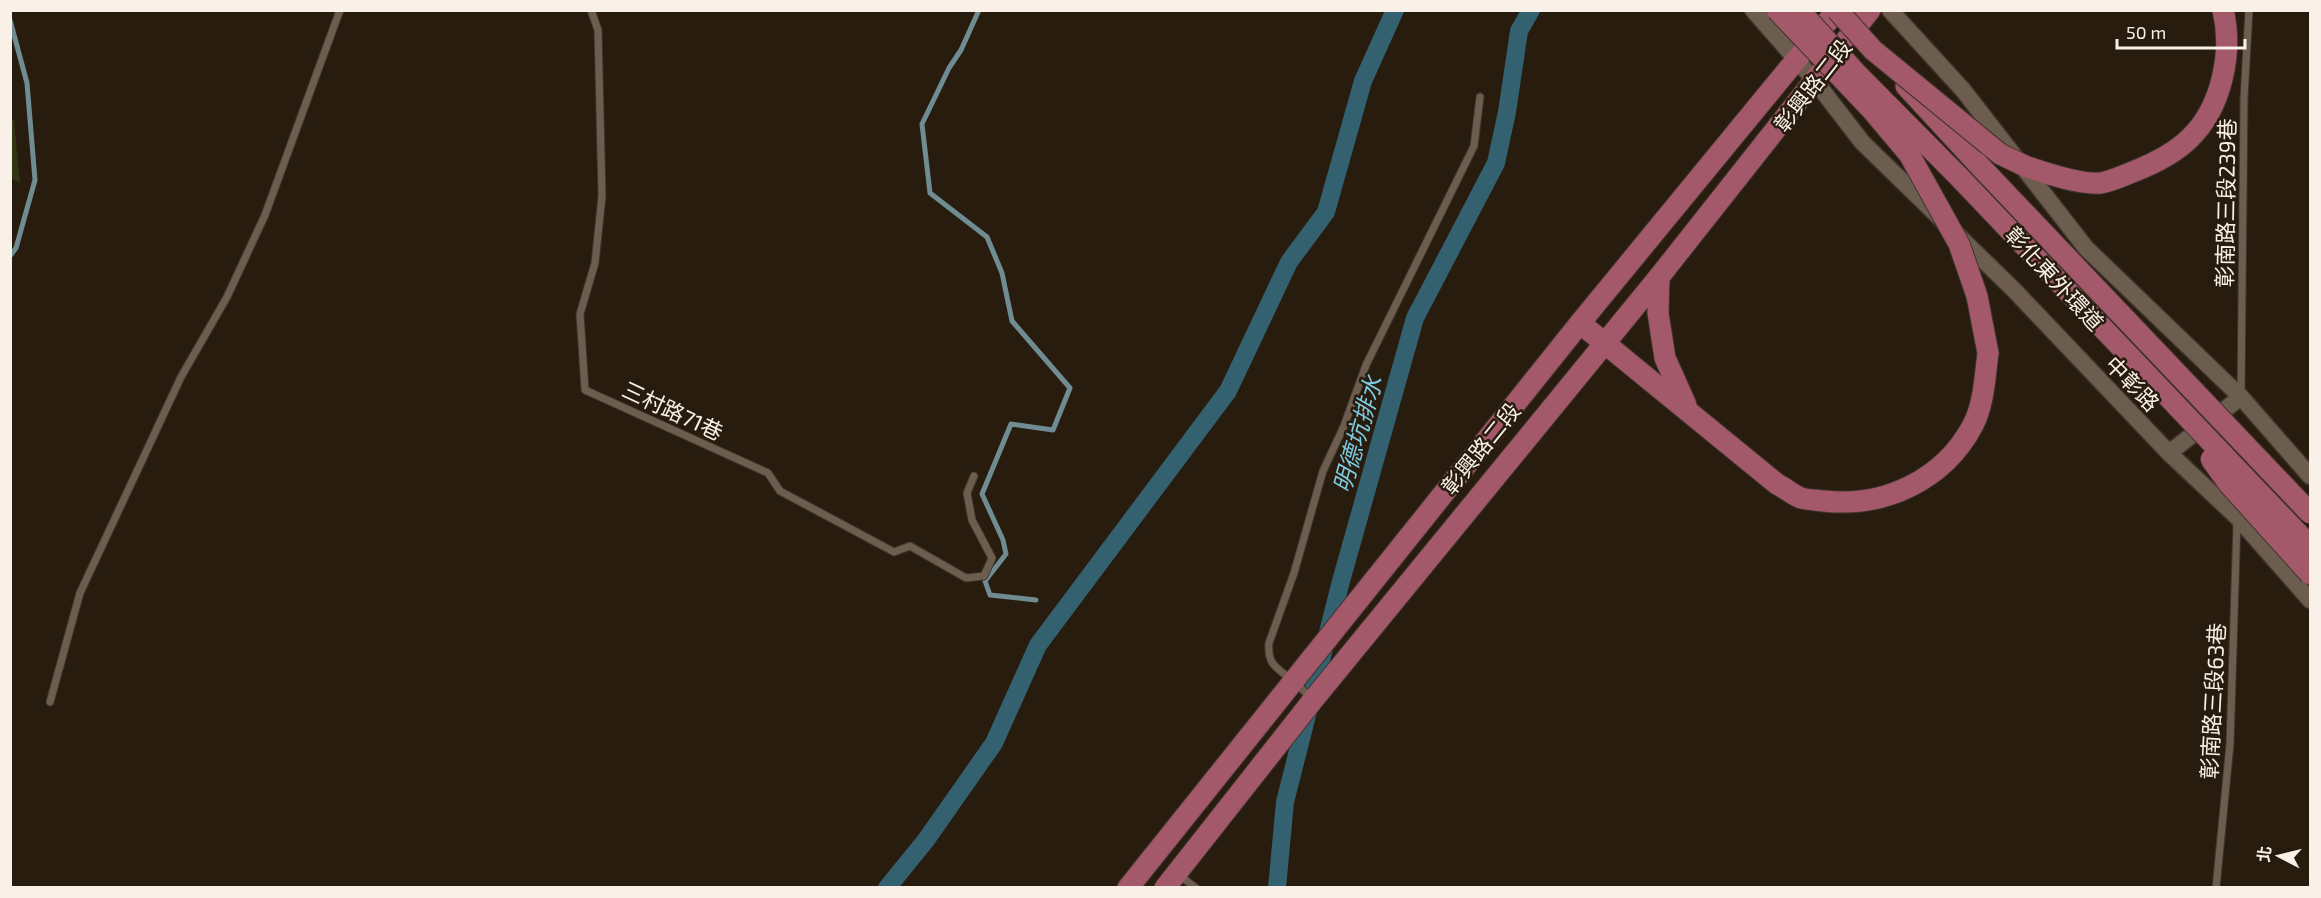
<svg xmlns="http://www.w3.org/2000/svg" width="2321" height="898" font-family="'Exo 2','Noto Sans TC',sans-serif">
	<rect width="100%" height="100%" fill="#281c0e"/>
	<!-- green -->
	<path fill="#303514" d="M11,120h3l6,63 -9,-5z"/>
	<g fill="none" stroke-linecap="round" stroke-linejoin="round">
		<!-- stream -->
		<g stroke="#6f8c93" stroke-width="5">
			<path d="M979,10l-18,40 -12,18 -27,56 8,69 57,44 15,36 10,48 58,67 -17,42 -42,-6 -29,70 21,46 3,14 -21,27 5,14 46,5"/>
			<path d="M10,20l17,63 8,97 -19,68 -6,8"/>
		</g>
		<!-- canal -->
		<g stroke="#34616f" stroke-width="18">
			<path d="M887,888l39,-48 68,-97 44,-98 190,-254 61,-129 37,-50 37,-131 32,-71"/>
			<path d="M1277,888l8,-86 56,-221 74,-263 81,-155 11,-51 12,-81 12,-21"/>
		</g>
		<defs>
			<g id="service">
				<path d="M591,10l7,20 4,166 -7,67 -15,51 5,76 183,83 12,18 114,61 16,-6 56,32 18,-2 8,-18 -20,-38 -5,-27 7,-17"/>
				<path d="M2241,394l3,-296 5,-88"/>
				<path d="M1312,699c-6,-6 -12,-12 -18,-17 -15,-14 -27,-15 -25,-39l25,-70 29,-102 21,-45 22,-61 108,-219 6,-49"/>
				<path d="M50,702l30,-109 101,-216 46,-80 38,-82 75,-205"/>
				<path d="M1179,875l17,13"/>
				<path d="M2216,888l14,-144 7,-222"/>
			</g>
			<g id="tertiary">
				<path d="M1753,10l62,71 47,61 152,148 155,163 68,64 73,83"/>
				<path d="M1890,10l73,80 123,158 155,149 69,79"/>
				<path d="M2169,453l72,-56"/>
			</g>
			<g id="primary">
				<path d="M1906,86l71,77"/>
				<path d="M2025,166c20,7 55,19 76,17 11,-2 24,-8 34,-12 20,-8 40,-18 55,-33 32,-31 43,-86 33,-128"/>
				<path d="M1659,277l-1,36 7,45 21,47"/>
				<path d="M1580,323l197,161c8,4 16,11 24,14 7,2 15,2 23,3 60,7 120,-21 149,-76 11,-21 12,-49 15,-72"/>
				<path d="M1128,888l452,-565 257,-313"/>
				<path d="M1165,888l148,-188 346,-423 211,-267"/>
			</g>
		</defs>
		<!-- service casing -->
		<use href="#service" stroke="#3f352e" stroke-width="9"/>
		<!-- tertiary casing -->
		<use href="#tertiary" stroke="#3f352e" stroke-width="19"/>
		<!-- primary casing -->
		<use href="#primary" stroke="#3f352e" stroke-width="23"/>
		<!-- service -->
		<use href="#service" stroke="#6c5d4e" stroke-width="7"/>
		<!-- tertiary -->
		<use href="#tertiary" stroke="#6c5d4e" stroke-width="16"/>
		<!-- primary -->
		<use href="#primary" stroke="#a4596b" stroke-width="21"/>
		<defs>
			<g id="primary-bridge">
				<path d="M1777,10l95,100 37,44 50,90 18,52 11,57"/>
				<path d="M1799,10l59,65 103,104 349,367"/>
				<path d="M1837,10l36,40 127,104 25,12"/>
				<path d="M1977,163l333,350"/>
				<path d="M2211,459l18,25 81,90"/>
			</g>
		</defs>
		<!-- primary-bridge casing -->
		<use href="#primary-bridge" stroke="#3f352e" stroke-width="23" stroke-linecap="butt"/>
		<!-- primary-bridge -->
		<use href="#primary-bridge" stroke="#a4596b" stroke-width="21"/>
	</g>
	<g text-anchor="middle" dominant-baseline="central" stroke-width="5" stroke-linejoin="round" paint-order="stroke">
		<!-- street labels -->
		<g font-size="22" fill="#f9f0e7" stroke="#281c0e">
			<text transform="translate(1812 85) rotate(-52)">彰興路二段</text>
			<text transform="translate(2225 203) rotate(-89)">彰南路三段239巷</text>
			<text transform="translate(2055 278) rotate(47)">彰化東外環道</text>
			<text transform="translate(2133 383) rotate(46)">中彰路</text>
			<text transform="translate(673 410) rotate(25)">三村路71巷</text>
			<text transform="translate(1480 448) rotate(-51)">彰興路二段</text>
			<text transform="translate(2212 701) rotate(-87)">彰南路三段63巷</text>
		</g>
		<!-- water labels -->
		<g font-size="24" font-style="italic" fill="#7dcbe3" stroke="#281c0e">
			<text transform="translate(1357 434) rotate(-74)">明德坑排水</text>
		</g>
	</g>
	<!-- border -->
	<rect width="2321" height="898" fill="none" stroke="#f9f0e7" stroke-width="24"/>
	<!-- north arrow -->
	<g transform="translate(2279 856) rotate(277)" stroke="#281c0e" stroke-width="4.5" paint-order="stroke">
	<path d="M0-4.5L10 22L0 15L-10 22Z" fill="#f9f0e7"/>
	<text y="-9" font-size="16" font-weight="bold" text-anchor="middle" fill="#f9f0e7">北</text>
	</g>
	<!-- scale -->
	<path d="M2117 39v9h128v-9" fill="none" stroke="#f9f0e7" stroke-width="3"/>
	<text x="2126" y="39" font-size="18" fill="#f9f0e7" stroke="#281c0e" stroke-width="4.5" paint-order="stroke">50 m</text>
</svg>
